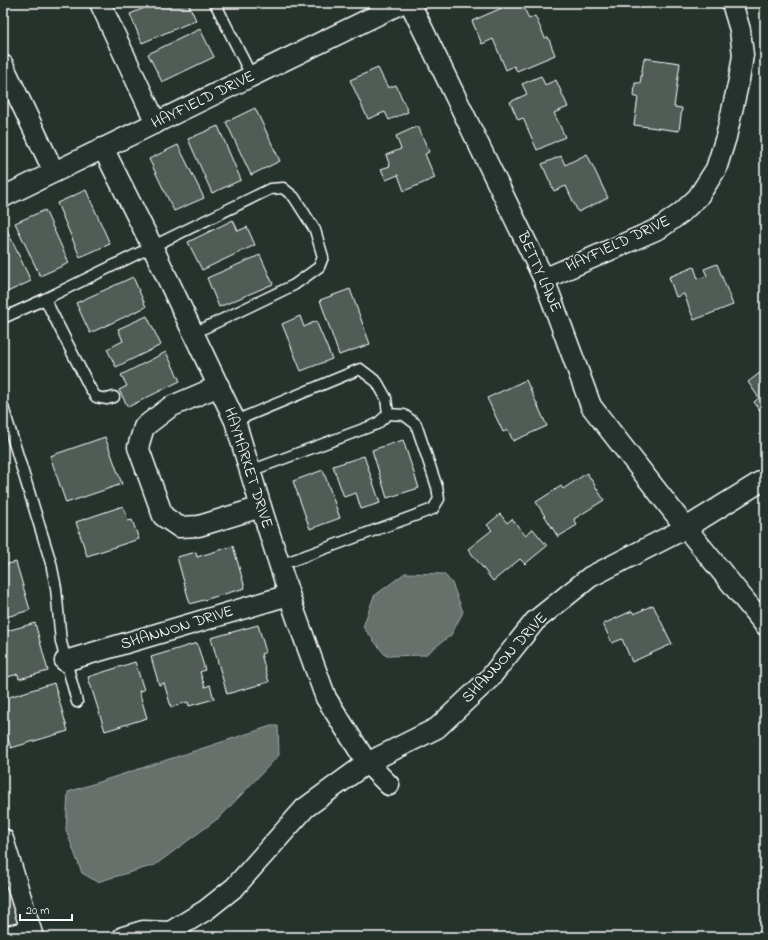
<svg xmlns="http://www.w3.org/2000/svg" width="768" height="940" font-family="'Indie Flower',sans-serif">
	<rect width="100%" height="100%" fill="#26332d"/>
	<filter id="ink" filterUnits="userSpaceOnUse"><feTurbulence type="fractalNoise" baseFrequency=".025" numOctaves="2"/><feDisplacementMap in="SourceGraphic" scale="8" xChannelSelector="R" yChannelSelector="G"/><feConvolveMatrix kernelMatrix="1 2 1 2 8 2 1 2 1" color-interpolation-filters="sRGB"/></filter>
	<g filter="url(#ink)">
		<!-- green -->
		<path fill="#3e4944" stroke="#9ea4a2" d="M3,846l28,91h-28z"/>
		<!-- water -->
		<g fill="#67706c" stroke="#a4a9a7">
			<path d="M405,573l39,1 8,9 11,29 -12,23 -26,20 -39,1 -23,-29 11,-31z"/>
			<path d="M271,726h7l1,29 -59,62 -65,48 -58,17 -15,-9 -16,-43 2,-38z"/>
		</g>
		<!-- building -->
		<g fill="#515c57" stroke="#fff">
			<path d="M156,3h32l8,17 -54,23 -12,-29z"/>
			<path d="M513,3h9l7,16 6,-3 10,22 3,-1 7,18 -38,16 -3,-5 -8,4 -13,-31 -11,5 -10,-23z"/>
			<path d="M200,29l14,28 -52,25 -14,-28z"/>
			<path d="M644,58l36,5 -6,44 8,1 -3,23 -45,-6 4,-28h-4l1,-14h5z"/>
			<path d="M378,68l10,20 8,-3 12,27 -19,8 -4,-8 -17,7 -18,-39z"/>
			<path d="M541,76l4,9 11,-5 12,27 -14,6 11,24 -28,13 -14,-32 -5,2 -8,-18 17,-8 -5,-10z"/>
			<path d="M255,108l25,53 -29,14 -25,-53z"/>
			<path d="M218,126l23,54 -29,13 -24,-54z"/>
			<path d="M418,126l11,26 -4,2 10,24 -31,13 -6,-16 -12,5 -5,-11 9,-3 -4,-11 15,-6 -5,-13z"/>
			<path d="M178,145l26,53 -30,13 -25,-52z"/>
			<path d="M587,154l21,44 -30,14 -12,-26 -12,5 -12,-27 19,-8 4,9z"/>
			<path d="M86,190l24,54 -30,13 -23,-54z"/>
			<path d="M45,210l24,53 -29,13 -25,-53z"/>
			<path d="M233,220l5,11 9,-4 8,18 -53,25 -14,-28z"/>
			<path d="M6,228l25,53 -28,13v-64z"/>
			<path d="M260,255l13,29 -54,23 -12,-29z"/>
			<path d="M717,264l16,41 -39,15 -10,-26 -8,3 -7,-20 25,-10 4,12 9,-3 -3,-7z"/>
			<path d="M133,277l13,30 -56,26 -14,-30z"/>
			<path d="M350,289l20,55 -31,11 -19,-55z"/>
			<path d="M147,316l14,29 -45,22 -9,-18 16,-8 -5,-12z"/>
			<path d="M300,316l4,11 12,-6 16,38 -31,12 -19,-47z"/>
			<path d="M166,352l14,29 -52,26 -9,-17 8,-4 -6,-11z"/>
			<path d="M765,369v48l-11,-15 5,-4 -11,-16z"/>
			<path d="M526,380l21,46 -34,15 -5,-11 -5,2 -16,-34z"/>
			<path d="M105,437l17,47 -56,19 -16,-47z"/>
			<path d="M403,440l16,48 -32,10 -15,-48z"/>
			<path d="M364,456l16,47 -19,6 -5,-16 -12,4 -11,-31z"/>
			<path d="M323,470l17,48 -30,11 -17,-48z"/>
			<path d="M587,473l17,27 -30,19 3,6 -19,12 -22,-35 25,-16 2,3z"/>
			<path d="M123,506l5,15 4,-1 7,19 -52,17 -11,-34z"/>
			<path d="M500,514l7,9 5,-4 13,16 8,-6 14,17 -22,18 -5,-5 -27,22 -25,-32 24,-19 -5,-5z"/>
			<path d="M233,546l12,42 -55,16 -13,-47 19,-5 1,5z"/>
			<path d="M16,562l14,48 -27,8v-53z"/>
			<path d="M653,605l19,39 -40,18 -10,-23 -10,4 -9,-19 29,-13 2,3z"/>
			<path d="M35,623l13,48 -29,8 -1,-5 -14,4 1,6h-2v-52z"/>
			<path d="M258,625l8,27 -5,2 8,28 -42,12 -16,-56z"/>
			<path d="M197,643l8,27 -5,2 5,15 5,-2 4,14 -25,7 -1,-4 -17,5 -7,-24 -5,2 -8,-28z"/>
			<path d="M135,662l9,28 -5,1 8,27 -42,13 -17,-54z"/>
			<path d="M54,683l14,48 -57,17 -8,-24v-25z"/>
		</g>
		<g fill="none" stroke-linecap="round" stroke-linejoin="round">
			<defs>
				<g id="service">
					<path d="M215,3l37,74"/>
					<path d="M45,299l45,89 6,9 11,2 7,-2"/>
					<path d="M3,318l42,-19 225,-110 13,-1 11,9 21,33 8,27 -4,10 -25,18 -100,48"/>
					<path d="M3,407l48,156 5,25 5,54 16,60"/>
					<path d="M235,421l125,-52 17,13 9,16 2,16 -11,10 -127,47"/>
					<path d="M280,565l153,-56 6,-10 -2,-12 -21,-63 -12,-9 -16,-1"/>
					<path d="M3,932l27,-6"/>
				</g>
				<g id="minor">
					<path d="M100,3l56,120"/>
					<path d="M410,3l134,276 47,127 95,122 79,97"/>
					<path d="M3,65l51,107"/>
					<path d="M103,148l49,98 83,175 26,86 34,106 31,85 41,65 22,22"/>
					<path d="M3,197l399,-194"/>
					<path d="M544,279l116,-51 21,-15 17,-16 18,-28 10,-32 13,-57 4,-25 -3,-25 -8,-27"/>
					<path d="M219,386l-49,21 -26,20 -6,20 25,69 16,11 20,-1 62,-19"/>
					<path d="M65,661l224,-66"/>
					<path d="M3,839l30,98"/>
					<path d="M123,937l20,-6 27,1"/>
					<path d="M165,937l5,-5 36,-22 29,-23 70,-79 62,-45 70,-35 52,-49 46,-58 55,-44 96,-49 79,-49"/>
				</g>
			</defs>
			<!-- service casing -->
			<use href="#service" stroke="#fff" stroke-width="13"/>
			<!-- minor casing -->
			<use href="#minor" stroke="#fff" stroke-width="23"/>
			<!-- service -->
			<use href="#service" stroke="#26332d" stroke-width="10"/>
			<!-- minor -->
			<use href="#minor" stroke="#26332d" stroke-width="20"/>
		</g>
	</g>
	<g text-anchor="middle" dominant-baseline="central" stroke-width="3" stroke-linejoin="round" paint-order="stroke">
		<!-- street labels -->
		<g font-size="16" fill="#fff" stroke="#26332d">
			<text transform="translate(203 100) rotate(-26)">HAYFIELD DRIVE</text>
			<text transform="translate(618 244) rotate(-25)">HAYFIELD DRIVE</text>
			<text transform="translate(539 272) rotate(66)">BETTY LANE</text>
			<text transform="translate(248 468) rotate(72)">HAYMARKET DRIVE</text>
			<text transform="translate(177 628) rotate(-17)">SHANNON DRIVE</text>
			<text transform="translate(505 658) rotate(-47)">SHANNON DRIVE</text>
		</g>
	</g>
	<!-- margin -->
	<rect width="768" height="940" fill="none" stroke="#26332d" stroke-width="16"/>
	<rect x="8" y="8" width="752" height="924" fill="none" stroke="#fff" stroke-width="1.5" filter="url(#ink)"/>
	<!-- scale -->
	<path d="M20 914v6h52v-6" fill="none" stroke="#ffffff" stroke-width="2"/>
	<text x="26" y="914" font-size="12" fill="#ffffff" stroke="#26332d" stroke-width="3" paint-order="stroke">20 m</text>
</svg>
